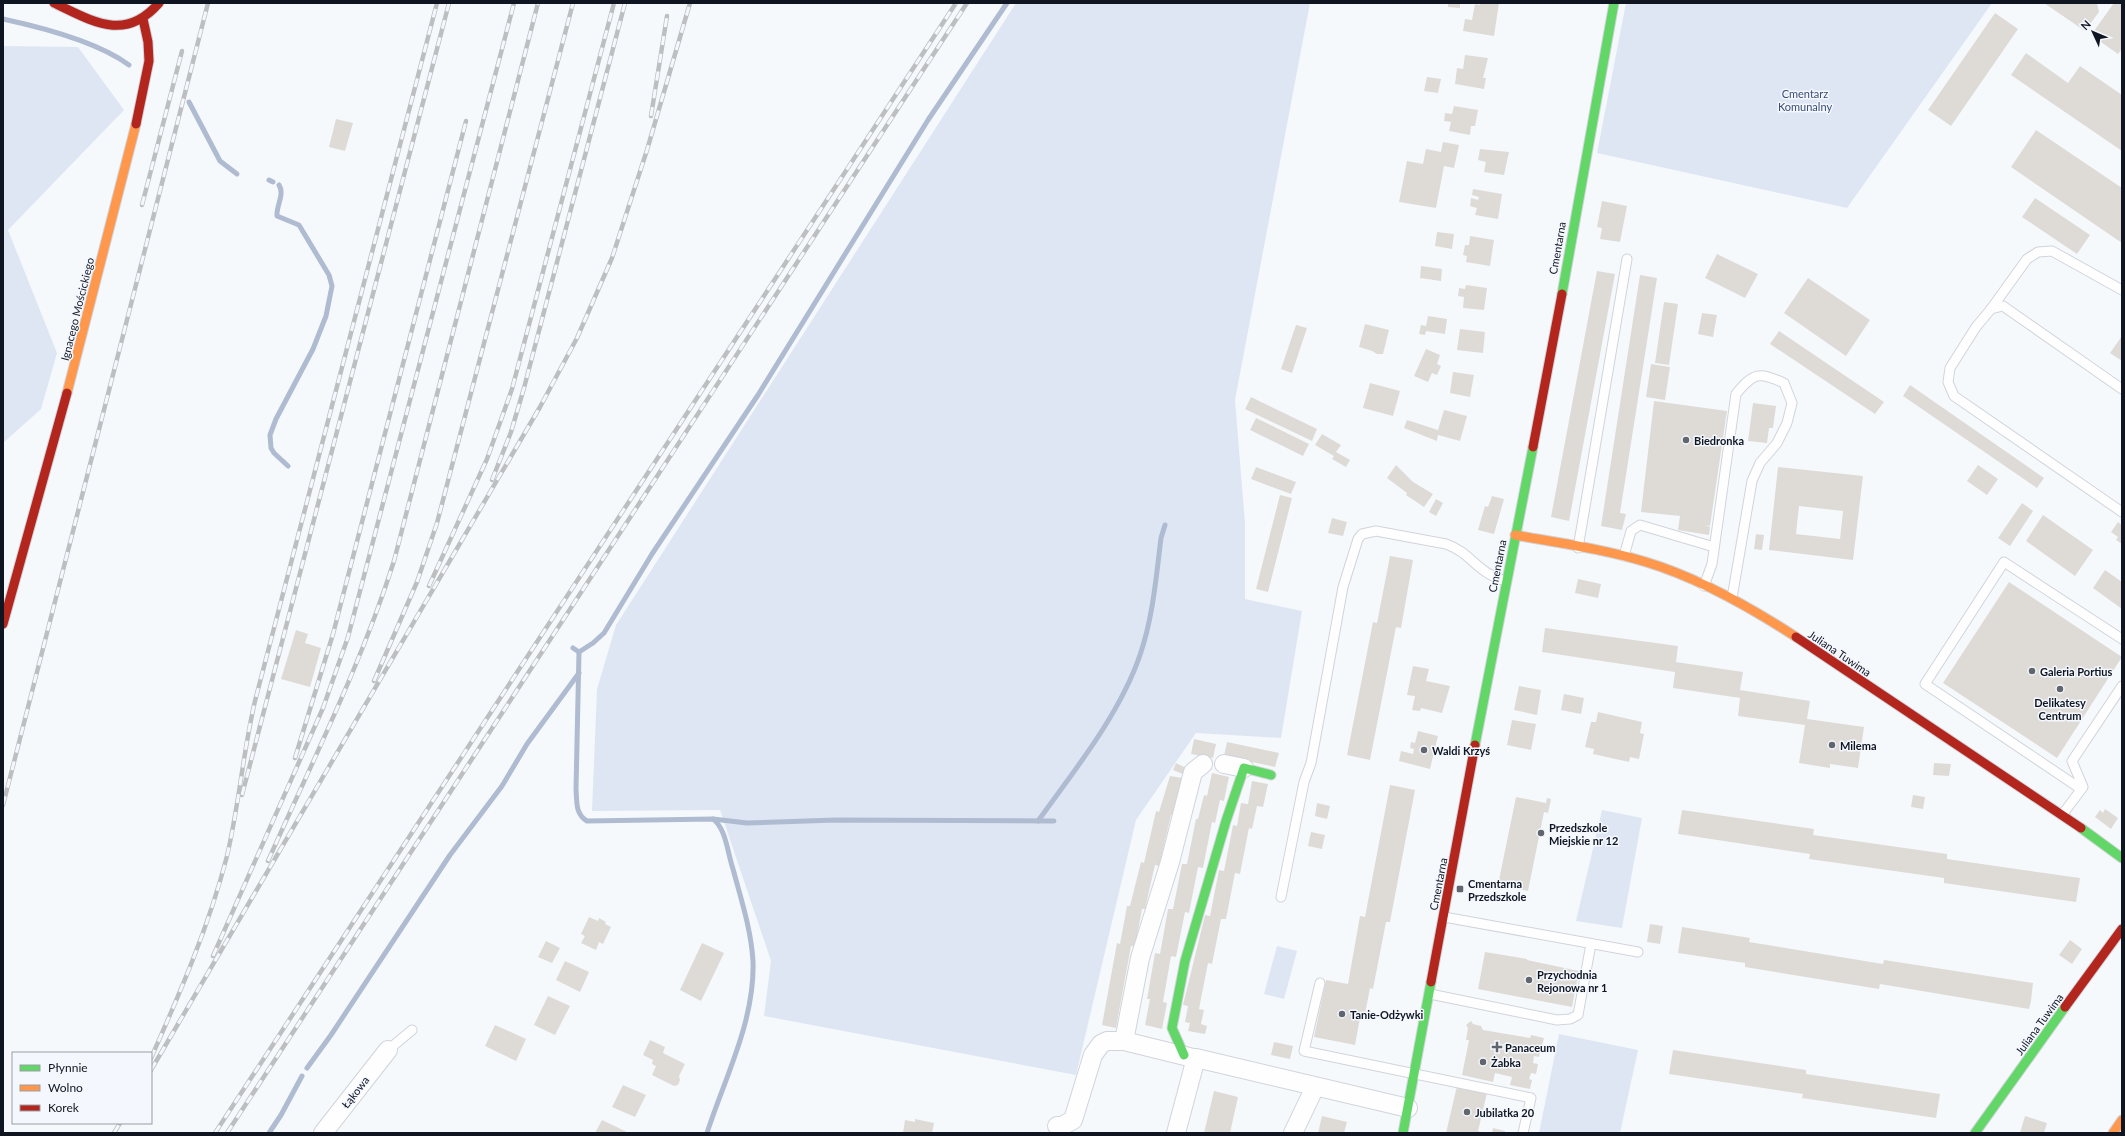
<svg xmlns="http://www.w3.org/2000/svg" width="2125" height="1136" font-family="Lato,sans-serif">
	<rect width="100%" height="100%" fill="#f6f9fc"/>
	<!-- green -->
	<g fill="#dee6f4">
		<path d="M1016,3h294l-75,397 10,123v76l57,12 -21,127 -85,-5 -60,87 -60,255 -312,-59 7,-55 -51,-151 -128,1 5,-122 19,-64z"/>
		<path d="M1626,3h366l-145,205 -250,-55z"/>
		<path d="M3,46l75,1 46,63 -116,120 49,123 -16,56 -38,34z"/>
		<path d="M1602,810l40,8 -20,110 -46,-7z"/>
		<path d="M1277,946l20,5 -13,48 -20,-5z"/>
		<path d="M1559,1034l79,16 -18,83h-81z"/>
	</g>
	<g fill="none" stroke-linecap="round" stroke-linejoin="round">
		<!-- stream -->
		<g stroke="#afbbd1" stroke-width="5">
			<path d="M3,19c37,8 95,23 126,46"/>
			<path d="M189,102l31,59 17,13"/>
			<path d="M269,180l4,2"/>
			<path d="M279,185c6,9 -3,21 -2,31l22,9 30,50 3,11 -6,30 -13,33 -37,70 -6,16 1,13 3,5 14,13"/>
			<path d="M573,648l6,4 -3,137c1,12 -1,25 11,32l126,-2c13,9 15,36 20,50 8,30 18,60 20,92 2,60 -28,116 -46,172"/>
			<path d="M579,652l14,-9 11,-10 48,-79 106,-159 170,-275 79,-117"/>
			<path d="M713,819l34,4 89,-3 218,1"/>
			<path d="M1038,821c36,-50 82,-107 102,-166 13,-38 16,-77 21,-117l4,-13"/>
			<path d="M307,1068l24,-33 119,-180 52,-69 25,-42 52,-71"/>
			<path d="M269,1133l12,-18 21,-39"/>
		</g>
	</g>
	<!-- building -->
	<g fill="#dedbd7" fill-rule="evenodd">
		<path d="M1448,3h12v5l-12,-1z"/>
		<path d="M1480,3h19l-5,33 -31,-5 2,-12 7,1 3,-16 5,1z"/>
		<path d="M2044,3h53l2,9 -14,19z"/>
		<path d="M2114,3h8v48l-1,-1 -3,4 -27,-19z"/>
		<path d="M1995,13l23,16 -67,97 -23,-16z"/>
		<path d="M2026,53l42,30 12,-17 42,29v56l-111,-76z"/>
		<path d="M1465,55l23,3 -5,20h3l-2,11 -29,-5 2,-16 6,1z"/>
		<path d="M1427,77l14,2 -3,14 -14,-2z"/>
		<path d="M1454,106l24,4 -3,16h-4l-1,9 -21,-4 2,-9 -7,-1 1,-8 7,1z"/>
		<path d="M336,119l17,4 -8,28 -16,-4z"/>
		<path d="M2036,130l86,58v55l-111,-76z"/>
		<path d="M1443,142l16,3 -5,23 -10,-2 -8,42 -37,-6 8,-41 16,3 3,-15 15,3z"/>
		<path d="M1480,149l29,3 -5,23 -20,-3 2,-10 -8,-2z"/>
		<path d="M1473,189l29,5 -4,25 -23,-4 2,-7 -7,-2 1,-8 7,2 1,-3 -7,-2z"/>
		<path d="M2035,198l55,37 -13,19 -55,-37z"/>
		<path d="M1602,201l25,5 -7,36 -20,-3 2,-11 -5,-1z"/>
		<path d="M1437,232l17,2 -2,15 -17,-3z"/>
		<path d="M1470,236l24,4 -4,26 -24,-4 1,-6 -4,-1 2,-10h4z"/>
		<path d="M1717,254l41,20 -13,24 -40,-20z"/>
		<path d="M1421,266l21,3 -1,12 -21,-3z"/>
		<path d="M1597,271l18,3 -46,247 -18,-4z"/>
		<path d="M1640,275l17,3 -37,235 6,1 -4,16 -21,-4z"/>
		<path d="M1808,278l62,42 -24,36 -62,-43z"/>
		<path d="M1466,285l21,3 -3,22 -21,-2 1,-11 -6,-1 1,-8 6,1z"/>
		<path d="M1664,302l14,2 -9,61 -14,-2z"/>
		<path d="M1702,313l15,2 -4,22 -15,-3z"/>
		<path d="M1428,316l19,3 -2,15 -19,-3 -1,4 -6,-1 2,-9 5,1z"/>
		<path d="M1365,324l24,6 -6,24h-6l-5,-3 -13,-4z"/>
		<path d="M1296,325l11,3 -15,45 -11,-4z"/>
		<path d="M1460,329l25,3 -2,21 -26,-3z"/>
		<path d="M1779,331l105,71 -9,12 -105,-70z"/>
		<path d="M2122,336v25l-12,-8z"/>
		<path d="M1426,349l14,6 -3,9 4,2 -4,9 -5,-2 -4,9 -14,-6z"/>
		<path d="M1651,364l19,3 -5,33 -19,-3z"/>
		<path d="M1453,372l21,3 -4,22 -20,-4z"/>
		<path d="M1370,383l30,8 -7,25 -30,-8z"/>
		<path d="M1910,385l134,93 -7,10 -134,-92z"/>
		<path d="M1251,397l66,32 -5,12 -67,-32z"/>
		<path d="M1654,401l73,10 -17,115 -5,-1 5,2 -1,8 -31,-5 2,-14 -39,-4z"/>
		<path d="M1753,403l23,3 -3,22h-4l-2,15 -19,-2z"/>
		<path d="M1444,410l23,6 -7,25 -22,-6 -1,6 -33,-13 3,-8 31,10z"/>
		<path d="M1256,418l53,26 -6,12 -53,-26z"/>
		<path d="M1322,434l19,11 -5,7 14,8 -4,7 -14,-8 2,-3 -19,-11z"/>
		<path d="M1396,465l17,17 20,12 -9,13 -18,-12 1,-2 -20,-15z"/>
		<path d="M1978,465l20,14 -11,16 -20,-14z"/>
		<path d="M1256,467l40,15 -5,12 -40,-15z"/>
		<path d="M1778,467l85,9 -10,84 -84,-10zM1799,506l44,5 -3,28 -44,-5z"/>
		<path d="M1280,495l12,3 -24,94 -12,-3z"/>
		<path d="M1492,496l12,3 -10,35 -16,-4 7,-24 3,1z"/>
		<path d="M1436,499l7,4 -7,13 -7,-4z"/>
		<path d="M2022,503l11,8 -23,35 -12,-8z"/>
		<path d="M2043,515l50,35 -18,26 -49,-35z"/>
		<path d="M1332,518l15,4 -4,14 -15,-3z"/>
		<path d="M2118,522l4,3v19l-6,-4 2,-3 -7,-5z"/>
		<path d="M1756,534l8,1 -2,15 -8,-1z"/>
		<path d="M1390,556l23,4 -12,68 -5,-1 -26,133 -23,-5 26,-133 4,1z"/>
		<path d="M2105,570l17,12v27l-29,-21z"/>
		<path d="M1578,579l23,5 -3,14 -23,-5z"/>
		<path d="M2009,582l113,75 -65,101 -114,-75z"/>
		<path d="M1545,628l133,18 -2,16 67,10 -3,18 70,11 -3,18 57,8 -6,41 -28,-4v4l-31,-5 6,-38 -67,-9 2,-18 -67,-10 2,-16 -133,-20z"/>
		<path d="M296,630l12,4 -3,9 16,5 -11,39 -29,-8z"/>
		<path d="M1413,666l16,3 -3,12 24,5 -8,27 -21,-5 -1,3 -8,-1 3,-14 -8,-1z"/>
		<path d="M1519,686l22,4 -4,25 -23,-5z"/>
		<path d="M1564,694l20,4 -3,16 -20,-4z"/>
		<path d="M1598,712l44,10 -2,11 4,1 -5,25 -9,-2 -1,5 -36,-8 1,-5 -9,-2 6,-25h5z"/>
		<path d="M1512,720l24,4 -5,26 -24,-5z"/>
		<path d="M1418,731l20,5 -8,33 -31,-8 2,-10 12,3 1,-5 -4,-1 1,-6 4,1z"/>
		<path d="M1194,739l22,5 -3,14 -22,-4z"/>
		<path d="M1227,742l52,11 -4,14 -51,-11z"/>
		<path d="M1176,763l12,6 -3,6 -12,-5z"/>
		<path d="M1934,763l17,1 -2,12 -16,-1z"/>
		<path d="M1212,773l17,4 -5,24 -4,-1 -5,23 -3,-1 -9,46 -5,-1 -9,46 -4,-1 -9,45 -5,-1 -8,46 4,1 -5,26 -17,-4 5,-26h-3l8,-46 5,1 8,-45h5l9,-45h5l9,-45h2l6,-24 3,1z"/>
		<path d="M1170,776l13,2 -9,37h-3l-12,51 -4,-1 -10,44h-3l-7,38 -4,-1 -15,82 -14,-3 15,-82 3,1 7,-38h3l11,-44 3,1 12,-52 3,1z"/>
		<path d="M1252,781l16,3 -5,23 -6,-1 -5,23 -3,-1 -9,46 -5,-1 -9,46h-5l-9,45 -4,-1 -9,46 5,1 -3,14 6,2 -2,8 -17,-3 2,-8 -5,-1 3,-16 -5,-1 22,-90 5,1 9,-46 5,1 9,-46 4,1 4,-23 7,1z"/>
		<path d="M1390,785l25,5 -25,132h-4l-13,67 -3,-1 -6,31 -4,-1 -5,27 -41,-8 12,-57 22,4 12,-68 5,1z"/>
		<path d="M1913,795l12,2 -2,12 -12,-2z"/>
		<path d="M1516,797l30,6 1,-5 4,1 -3,14 -4,-1 -16,79 -30,-6z"/>
		<path d="M1317,803l13,3 -3,13 -12,-3z"/>
		<path d="M2105,809l13,9 -7,11 -16,-12 5,-7 3,3z"/>
		<path d="M1682,810l132,19 -1,6 134,19v5l133,19 -4,24 -132,-19v-5l-135,-19 1,-5 -132,-20z"/>
		<path d="M1311,832l14,3 -3,14 -14,-3z"/>
		<path d="M589,917l9,4 1,-3 7,4 -1,2 6,3 -8,17 -4,-2 -3,8 -15,-7 4,-7 -4,-2z"/>
		<path d="M1650,924l13,2 -3,18 -13,-2z"/>
		<path d="M1682,927l68,11 -1,4 134,22 1,-4 149,23 -2,18 -2,8 -149,-25 -1,5 -134,-22v-4l-67,-10z"/>
		<path d="M2070,940l12,9 -10,15 -13,-9z"/>
		<path d="M546,941l14,7 -8,15 -14,-6z"/>
		<path d="M702,943l22,10 -23,48 -21,-11z"/>
		<path d="M1485,952l42,7v1l52,11 -7,36 -94,-18z"/>
		<path d="M565,961l24,11 -9,20 -24,-12z"/>
		<path d="M548,996l22,10 -15,29 -21,-10z"/>
		<path d="M1471,1021l2,3 8,2 2,4 47,8 1,-3 13,3 -5,19 -5,-1 -1,7 5,1 -2,10 -5,-1 -2,6 3,1 -2,9 -20,-4 2,-8 -17,-4 -2,9 -31,-7 7,-35h-3l2,-12 -2,-3z"/>
		<path d="M495,1025l31,14 -10,22 -31,-15z"/>
		<path d="M650,1040l15,7 -2,6 22,11 -6,12 1,4 -2,5 -4,1 -22,-11 4,-9 -4,-2 1,-4 -10,-5z"/>
		<path d="M1274,1042l19,4 -3,13 -19,-4z"/>
		<path d="M1673,1050l133,20v4l134,20 -4,24 -134,-20 1,-4 -134,-20z"/>
		<path d="M623,1085l23,10 -11,22 -23,-10z"/>
		<path d="M1457,1086l30,7 -9,38 7,2h-39z"/>
		<path d="M1214,1091l24,6 -8,36h-26z"/>
		<path d="M1322,1116l25,6 -3,11h-26z"/>
		<path d="M2025,1116l22,7 -3,10h-24z"/>
		<path d="M915,1119l19,4 -2,10h-29l2,-13 10,2z"/>
		<path d="M602,1120l27,13h-34z"/>
		<path d="M1493,1128l12,3v2h-13z"/>
	</g>
	<g fill="none" stroke-linecap="round" stroke-linejoin="round">
		<defs>
			<g id="lane">
				<path d="M1991,309l36,-50 11,-7 14,-1 70,39"/>
				<path d="M2122,389l-119,-83 -12,3 -15,18 -26,41 -2,14 6,14 168,116"/>
				<path d="M1578,548l49,-289"/>
				<path d="M1624,556l7,-25 9,-6 74,22"/>
				<path d="M1704,586l8,-22 24,-170c18,-22 23,-22 48,-11l8,20 -5,20 -10,20 -17,20 -8,18 -20,117"/>
				<path d="M2081,789l-156,-105 79,-122 118,77"/>
				<path d="M2062,815l21,-28 -11,-26 50,-75"/>
				<path d="M1281,897l23,-115 7,-19 32,-176 15,-48 4,-5 14,-3 70,13c26,9 30,29 60,37"/>
				<path d="M1444,917l194,35"/>
				<path d="M1320,983l-16,68 227,47 -8,35"/>
				<path d="M1430,994l127,26 13,-1 8,-4 13,-71"/>
				<path d="M388,1050l24,-20"/>
			</g>
			<g id="street">
				<path d="M1224,764l20,4"/>
				<path d="M1124,1041l16,-83 30,-96 23,-90 10,-8"/>
				<path d="M1057,1126h5l11,-6 20,-65 8,-11 6,-3h17l69,17"/>
				<path d="M323,1133l65,-83"/>
				<path d="M1176,1133l20,-75 212,50"/>
				<path d="M1293,1133l22,-46"/>
			</g>
			<g id="fast">
				<path d="M1562,294l52,-291"/>
				<path d="M1475,745l58,-298"/>
				<path d="M2081,828l41,30"/>
				<path d="M1184,1055l-12,-27 13,-67 41,-140 18,-53 27,7"/>
				<path d="M1403,1133l28,-151"/>
				<path d="M1975,1133l90,-126"/>
			</g>
			<g id="slow">
				<path d="M67,393l69,-269"/>
				<path d="M1515,535c44,8 88,14 131,27 53,16 104,45 150,75"/>
				<path d="M2113,1133l9,-13"/>
			</g>
			<g id="jam">
				<path d="M54,3c40,19 71,39 105,0"/>
				<path d="M136,124l13,-63 -1,-19 -5,-23"/>
				<path d="M1533,447l29,-153"/>
				<path d="M3,624l64,-231"/>
				<path d="M1796,637l285,191"/>
				<path d="M1431,982l44,-237"/>
				<path d="M2065,1007l57,-78"/>
			</g>
		</defs>
		<!-- lane casing -->
		<use href="#lane" stroke="#d0d4db" stroke-width="11"/>
		<!-- street casing -->
		<use href="#street" stroke="#d0d4db" stroke-width="20"/>
		<!-- fast casing -->
		<use href="#fast" stroke="#d0d4db" stroke-width="11"/>
		<!-- slow casing -->
		<use href="#slow" stroke="#d0d4db" stroke-width="11"/>
		<!-- jam casing -->
		<use href="#jam" stroke="#d0d4db" stroke-width="11"/>
		<!-- lane -->
		<use href="#lane" stroke="#fefeff" stroke-width="9"/>
		<!-- street -->
		<use href="#street" stroke="#fefeff" stroke-width="18"/>
		<!-- fast -->
		<use href="#fast" stroke="#63d668" stroke-width="9"/>
		<!-- slow -->
		<use href="#slow" stroke="#ff974d" stroke-width="9"/>
		<!-- jam -->
		<use href="#jam" stroke="#b3261e" stroke-width="9"/>
		<defs>
			<g id="rail">
				<path d="M651,116l16,-100"/>
				<path d="M142,205l40,-154"/>
				<path d="M492,480l19,-48 13,-44 101,-385"/>
				<path d="M429,586l58,-127 25,-70 102,-386"/>
				<path d="M374,681l43,-99 20,-59 136,-520"/>
				<path d="M295,758l38,-124 133,-513"/>
				<path d="M242,795l207,-792"/>
				<path d="M3,805l205,-802"/>
				<path d="M268,861c44,-99 93,-196 126,-300l144,-558"/>
				<path d="M213,956l110,-248 25,-71 166,-634"/>
				<path d="M151,1058c29,-65 58,-132 76,-202 12,-51 16,-104 28,-155l182,-698"/>
				<path d="M151,1070l389,-663 37,-69 35,-80 35,-108 43,-147"/>
				<path d="M114,1133l6,-10"/>
				<path d="M215,1133l741,-1130"/>
				<path d="M227,1133l740,-1130"/>
			</g>
		</defs>
		<!-- rail casing -->
		<use href="#rail" stroke="#bdbec0" stroke-width="4.5"/>
		<!-- rail -->
		<use href="#rail" stroke="#f4f8fe" stroke-width="3" stroke-dasharray="9" stroke-linecap="butt"/>
	</g>
	<!-- markers -->
	<g fill="#60656e" stroke="#f4f8fe" stroke-width="1.5">
		<circle cx="1686" cy="440" r="4"/>
		<circle cx="2032" cy="671" r="4"/>
		<circle cx="2060" cy="689" r="4"/>
		<circle cx="1832" cy="745" r="4"/>
		<circle cx="1424" cy="750" r="4"/>
		<circle cx="1541" cy="833" r="4"/>
		<rect x="1456" y="885" width="8" height="8" rx="2"/>
		<circle cx="1529" cy="980" r="4"/>
		<circle cx="1342" cy="1014" r="4"/>
		<path d="M1495 1041h4v4h4v4h-4v4h-4v-4h-4v-4h4z"/>
		<circle cx="1483" cy="1062" r="4"/>
		<circle cx="1467" cy="1112" r="4"/>
	</g>
	<g text-anchor="middle" dominant-baseline="central" stroke-width="3" stroke-linejoin="round" paint-order="stroke">
		<!-- park labels -->
		<g font-size="11" fill="#384d78" stroke="#f4f8fe">
			<text x="1805" y="93">Cmentarz<tspan x="1805" dy="13">Komunalny</tspan></text>
		</g>
		<!-- street labels -->
		<g font-size="11" fill="#101621" stroke="#f4f8fe">
			<text transform="translate(1557 248) rotate(-80)">Cmentarna</text>
			<text transform="translate(77 309) rotate(-76)">Ignacego Mościckiego</text>
			<text transform="translate(1497 566) rotate(-79)">Cmentarna</text>
			<text transform="translate(1840 653) rotate(34)">Juliana Tuwima</text>
			<text transform="translate(1438 884) rotate(-79)">Cmentarna</text>
			<text transform="translate(2039 1024) rotate(-54)">Juliana Tuwima</text>
			<text transform="translate(355 1092) rotate(-52)">Łąkowa</text>
		</g>
		<!-- poi labels -->
		<g font-size="11" font-weight="bold" fill="#101621" stroke="#f4f8fe" text-anchor="start">
			<text x="1694" y="440">Biedronka</text>
			<text x="2040" y="671">Galeria Portius</text>
			<text x="2060" y="702" text-anchor="middle">Delikatesy<tspan x="2060" dy="13">Centrum</tspan></text>
			<text x="1840" y="745">Milema</text>
			<text x="1432" y="750">Waldi Krzyś</text>
			<text x="1549" y="827">Przedszkole<tspan x="1549" dy="13">Miejskie nr 12</tspan></text>
			<text x="1468" y="883">Cmentarna<tspan x="1468" dy="13">Przedszkole</tspan></text>
			<text x="1537" y="974">Przychodnia<tspan x="1537" dy="13">Rejonowa nr 1</tspan></text>
			<text x="1350" y="1014">Tanie-Odżywki</text>
			<text x="1505" y="1047">Panaceum</text>
			<text x="1491" y="1062">Żabka</text>
			<text x="1475" y="1112">Jubilatka 20</text>
		</g>
	</g>
	<!-- border -->
	<rect width="2125" height="1136" fill="none" stroke="#101621" stroke-width="8"/>
	<!-- legend -->
	<rect x="12" y="1052" width="140" height="72" fill="#f4f8fe" stroke="#999ea6"/>
	<rect x="20" y="1065" width="20" height="6" fill="#63d668" stroke="#999ea6"/>
	<text x="48" y="1072" font-size="12" fill="#101621">Płynnie</text>
	<rect x="20" y="1085" width="20" height="6" fill="#ff974d" stroke="#999ea6"/>
	<text x="48" y="1092" font-size="12" fill="#101621">Wolno</text>
	<rect x="20" y="1105" width="20" height="6" fill="#b3261e" stroke="#999ea6"/>
	<text x="48" y="1112" font-size="12" fill="#101621">Korek</text>
	<!-- north arrow -->
	<g transform="translate(2093 32) rotate(314)" stroke="#f4f8fe" stroke-width="3" paint-order="stroke">
	<path d="M0-3L7 15L0 10L-7 15Z" fill="#101621"/>
	<text y="-6" font-size="11" font-weight="bold" text-anchor="middle" fill="#101621">N</text>
	</g>
</svg>
